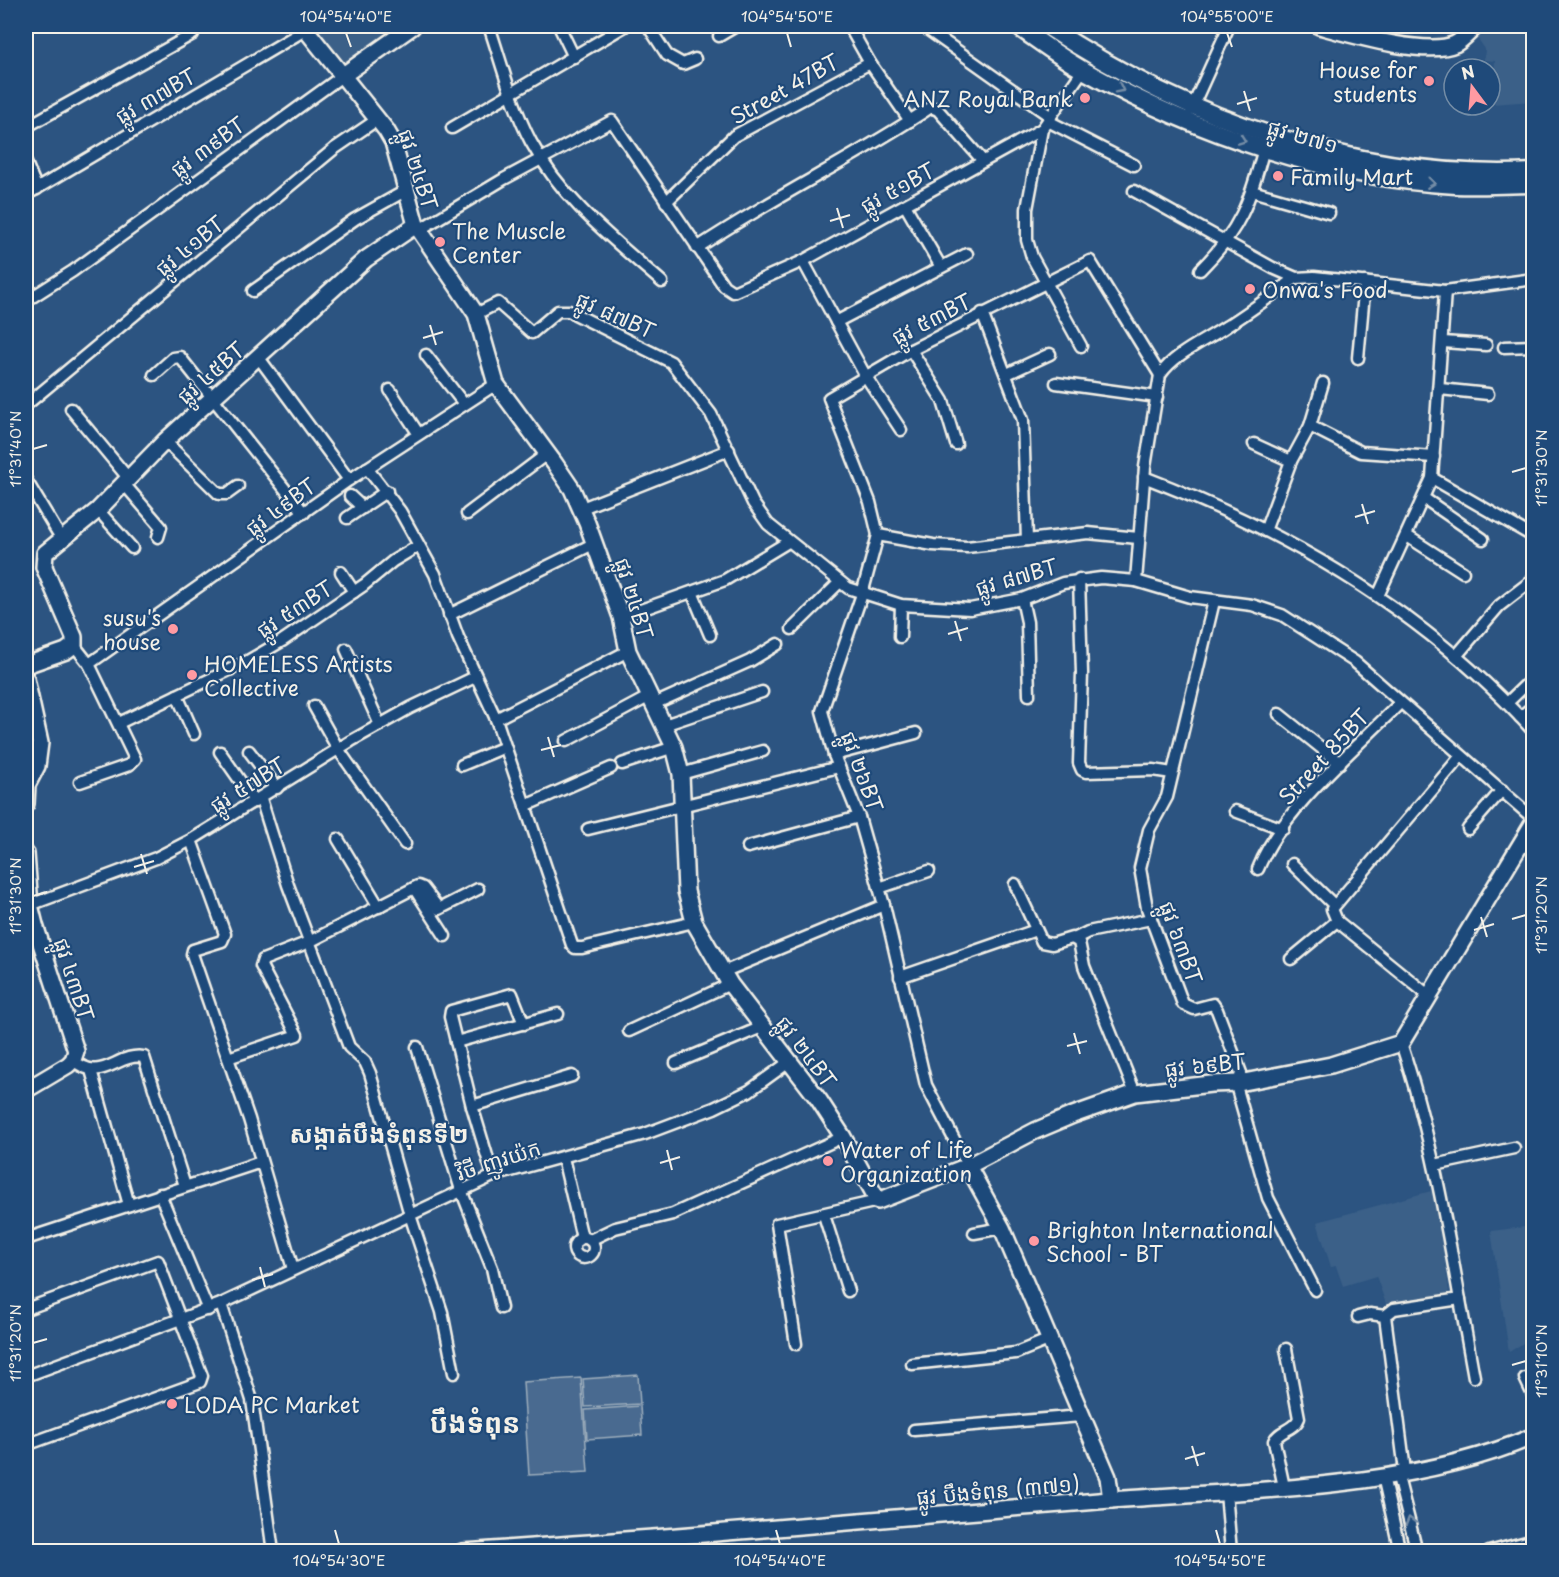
<svg xmlns="http://www.w3.org/2000/svg" width="1559" height="1577" font-family="'Playpen Sans','Noto Sans Khmer',sans-serif">
	<rect width="100%" height="100%" fill="#2c5481"/>
	<filter id="ink" filterUnits="userSpaceOnUse"><feTurbulence type="fractalNoise" baseFrequency=".0167" numOctaves="2"/><feDisplacementMap in="SourceGraphic" scale="12" xChannelSelector="R" yChannelSelector="G"/><feConvolveMatrix kernelMatrix="1 2 1 2 8 2 1 2 1" color-interpolation-filters="sRGB"/></filter>
	<g filter="url(#ink)">
		<!-- built -->
		<g fill="#3b6088">
			<path d="M310,26h95l-61,42z"/>
			<path d="M1481,26h52v75l-41,3 3,-43 -11,-1 1,-11 -11,-16z"/>
			<path d="M1435,1190l14,101 -2,3 -61,10 -10,-28 -33,10 -7,-20 -5,1 -14,-45z"/>
			<path d="M1533,1226v111l-24,15 -18,-121z"/>
		</g>
		<!-- green -->
		<g fill="#496b90" stroke="#9eaebc" stroke-width="1.5">
			<path d="M638,1375l2,29 -55,3 -2,-28z"/>
			<path d="M581,1378l7,94 -59,3 -6,-93z"/>
			<path d="M640,1406l2,29 -55,4 -2,-29z"/>
		</g>
		<g fill="none" stroke-linecap="round" stroke-linejoin="round">
			<defs>
				<g id="street">
					<path d="M489,26c13,38 23,80 42,116 31,58 83,98 131,140"/>
					<path d="M559,26l15,31"/>
					<path d="M648,26l19,29 16,9 12,-5"/>
					<path d="M849,26l21,37 40,58"/>
					<path d="M924,27l127,90"/>
					<path d="M719,36l17,-10"/>
					<path d="M1191,110l38,-84"/>
					<path d="M1048,121l86,44"/>
					<path d="M26,127l167,-93"/>
					<path d="M452,128l173,-102"/>
					<path d="M26,163l11,26"/>
					<path d="M1134,191l139,77 23,10 18,-1 131,14 89,-12"/>
					<path d="M1252,191l77,22"/>
					<path d="M26,195l279,-165"/>
					<path d="M666,202l68,-66 136,-73"/>
					<path d="M905,205l36,62"/>
					<path d="M419,230l85,-51 108,-58 112,165 9,6 70,-31 239,-132"/>
					<path d="M697,248c76,-51 158,-90 234,-141l7,3 45,51"/>
					<path d="M803,261l62,114 36,55"/>
					<path d="M1200,270c40,-40 50,-68 64,-122"/>
					<path d="M253,291l102,-72 50,-28"/>
					<path d="M26,301l47,-30 269,-195"/>
					<path d="M982,313l41,107 4,120"/>
					<path d="M476,314l22,-11 34,30 26,-22h11l102,51 40,52 42,89 15,21 80,64 53,17 69,4 52,-10 41,-16 38,-5 35,3 54,16 62,8 30,10 73,47 179,157"/>
					<path d="M836,322l131,-68"/>
					<path d="M1443,342l43,3"/>
					<path d="M1081,346l-49,-89 -5,-17v-31l15,-80 41,-59"/>
					<path d="M1504,347l30,-1"/>
					<path d="M911,350l32,51 13,43"/>
					<path d="M426,355l38,49"/>
					<path d="M259,358l90,122"/>
					<path d="M1358,358l7,-76"/>
					<path d="M1007,374l43,-20"/>
					<path d="M154,375l19,-17 7,-1 124,156"/>
					<path d="M1056,383l101,14"/>
					<path d="M1440,389l48,5"/>
					<path d="M390,390l28,43"/>
					<path d="M26,405l308,-256 44,-30"/>
					<path d="M71,409l58,70"/>
					<path d="M1310,426l51,26 73,5"/>
					<path d="M165,441l54,53h8l11,-8"/>
					<path d="M1254,444l37,17"/>
					<path d="M367,468l33,43 35,63 23,63 38,82 76,226 3,3h7l112,-26"/>
					<path d="M1144,477c147,56 284,137 390,255"/>
					<path d="M1432,478l102,59"/>
					<path d="M26,480l35,58"/>
					<path d="M125,485l36,42 -3,10"/>
					<path d="M350,496l13,12"/>
					<path d="M1425,499l58,40"/>
					<path d="M582,508l147,-58"/>
					<path d="M98,510l34,38"/>
					<path d="M467,514l81,-61"/>
					<path d="M347,518l40,-27"/>
					<path d="M1265,531l26,-70 19,-35 13,-43"/>
					<path d="M878,535l55,10 34,2 121,-14 50,5"/>
					<path d="M1407,536l56,36"/>
					<path d="M341,572l13,20"/>
					<path d="M1079,579l3,94 -3,90 3,7 4,2 67,-2 19,3"/>
					<path d="M1136,581l9,-114 15,-92c15,-22 45,-34 67,-49 24,-15 46,-32 69,-48"/>
					<path d="M692,592l18,43"/>
					<path d="M1378,596l54,-118 13,-187"/>
					<path d="M1022,599l5,23 2,73"/>
					<path d="M1214,601l-47,196 -18,33 -9,38 7,40 36,96 11,5 19,-5 4,6 24,63 -4,16 31,109 47,92"/>
					<path d="M449,615l146,-72"/>
					<path d="M621,617l104,-37 63,-38"/>
					<path d="M792,629l48,-47"/>
					<path d="M900,637l1,-32"/>
					<path d="M74,645l15,19 46,95 -6,6 -49,17"/>
					<path d="M346,649l34,76"/>
					<path d="M1457,655l42,-49 35,-27"/>
					<path d="M89,664l260,-184 147,-96"/>
					<path d="M177,695l17,39"/>
					<path d="M1507,703l27,-26"/>
					<path d="M654,704l96,-43 28,-17"/>
					<path d="M314,706l24,43 67,95"/>
					<path d="M1279,714l61,49"/>
					<path d="M1520,717l14,-11"/>
					<path d="M496,719l132,-68"/>
					<path d="M119,723l127,-61 36,-21 82,-56 29,-24 25,-15"/>
					<path d="M664,725l98,-33"/>
					<path d="M566,741l84,-45"/>
					<path d="M249,751l28,37"/>
					<path d="M220,752l35,50"/>
					<path d="M834,755l82,-22"/>
					<path d="M622,764l52,-17"/>
					<path d="M462,765l43,-18"/>
					<path d="M681,774l82,-23"/>
					<path d="M261,799l27,86 61,162 16,15 5,11 40,142 32,97 12,61"/>
					<path d="M525,806l86,-38"/>
					<path d="M1235,811l48,18"/>
					<path d="M588,829l251,-62"/>
					<path d="M1468,829l34,-39"/>
					<path d="M338,839l41,68"/>
					<path d="M191,840l34,94 -3,7 -29,9 -1,4 57,165 44,150"/>
					<path d="M748,847l111,-30"/>
					<path d="M1292,864l42,41"/>
					<path d="M1258,869c24,-60 96,-119 142,-166"/>
					<path d="M1015,884l27,58 10,2 20,-6 7,4 5,24 51,127"/>
					<path d="M414,888l31,48"/>
					<path d="M879,888l50,-17"/>
					<path d="M30,905l126,-47 35,-18 160,-99 59,-33 65,-31"/>
					<path d="M1076,938l12,-6 63,-13"/>
					<path d="M1291,959l46,-38"/>
					<path d="M723,972l161,-67"/>
					<path d="M900,977l136,-47"/>
					<path d="M1428,995l-91,-74 -5,-12 129,-153"/>
					<path d="M629,1031l101,-47"/>
					<path d="M456,1042l102,-28"/>
					<path d="M1401,1043c36,109 52,222 73,334"/>
					<path d="M417,1047l44,143 31,78 9,40"/>
					<path d="M228,1058l69,-23 -36,-69 2,-6 46,-18 109,-56 5,2 16,21 39,-20"/>
					<path d="M73,1060c29,25 44,-8 71,-3l41,129"/>
					<path d="M676,1063l86,-36"/>
					<path d="M91,1070l38,135"/>
					<path d="M472,1106l100,-30"/>
					<path d="M563,1158l19,80"/>
					<path d="M1435,1165l79,-17"/>
					<path d="M968,1166l-42,-81 -42,-180 -25,-88 -25,-62 -12,-44 40,-117 16,-59 -8,-33 -41,-104 82,-48 179,-89 70,114"/>
					<path d="M493,1176l-21,-70 -22,-89 1,-6 61,-17 12,30"/>
					<path d="M160,1194l48,116"/>
					<path d="M824,1215l24,76"/>
					<path d="M974,1233l28,-5"/>
					<circle cx="584" cy="1248" r="10"/>
					<path d="M26,1239l235,-77"/>
					<path d="M590,1240l25,-12 58,-14 170,-77"/>
					<path d="M221,1304l31,96 21,152"/>
					<path d="M26,1309l132,-48 44,115 -2,6 -174,63"/>
					<path d="M1385,1316l20,155"/>
					<path d="M1358,1317l12,-3 15,2 9,-7 66,-10"/>
					<path d="M796,1344l-19,-120 101,-23"/>
					<path d="M912,1364l104,-11 32,-13"/>
					<path d="M26,1376l195,-72 272,-128 152,-42 69,-26 35,-17 40,-29"/>
					<path d="M1525,1378l9,19"/>
					<path d="M914,1430l167,-14"/>
					<path d="M1397,1473l20,79"/>
					<path d="M1383,1476l17,76"/>
					<path d="M1284,1487l-10,-46c5,-11 21,-11 25,-23l-13,-69"/>
					<path d="M1226,1492l5,60"/>
					<path d="M1489,1552l45,-12"/>
				</g>
				<g id="secondary">
					<path d="M303,26l83,104 7,12 23,83 60,89 20,70 59,80 17,25 15,34 34,94 7,34 46,96 7,27 5,117 8,31 36,62 89,116 24,37 35,64 90,-35 67,-35 38,-16 62,-22 76,-9 28,-1 92,-18 70,-22 133,-221"/>
					<path d="M1319,26c30,8 108,31 136,18 8,-4 14,-12 21,-18"/>
					<path d="M342,76l71,-50"/>
					<path d="M26,665l40,-14 8,-6v-8l-30,-70 1,-14 53,-43 67,-69 201,-182 50,-34"/>
					<path d="M26,679l14,64 -3,23 -10,19 -1,19"/>
					<path d="M26,854l4,51 5,20 41,126 -3,9 -5,5 -42,25"/>
					<path d="M968,1166l34,62 106,249 3,23"/>
					<path d="M26,1238v1"/>
					<path d="M462,1552c217,-14 433,-35 649,-52 133,-10 300,-10 423,-64"/>
				</g>
				<g id="primary">
					<path d="M1017,26c22,15 44,32 68,45 112,63 243,107 371,114 26,1 52,-1 78,-1"/>
					<path d="M1047,26c140,94 316,155 487,146"/>
				</g>
			</defs>
			<!-- street casing -->
			<use href="#street" stroke="#f4f1e8" stroke-width="15"/>
			<!-- secondary casing -->
			<use href="#secondary" stroke="#f4f1e8" stroke-width="20"/>
			<!-- primary casing -->
			<use href="#primary" stroke="#f4f1e8" stroke-width="21"/>
			<!-- street -->
			<use href="#street" stroke="#1f4a7a" stroke-width="10"/>
			<!-- secondary -->
			<use href="#secondary" stroke="#1f4a7a" stroke-width="15"/>
			<!-- primary -->
			<use href="#primary" stroke="#1f4a7a" stroke-width="16"/>
		</g>
		<!-- one-way arrows -->
		<defs><path id="oneway-chevron" d="M-2-3.5L2.5 0L-2 3.5" fill="none" stroke-width="1.6" stroke-linecap="round" stroke-linejoin="round" transform="scale(1.5)"/></defs>
		<g stroke="#748da6">
			<use href="#oneway-chevron" transform="translate(1120 89) rotate(27)"/>
			<use href="#oneway-chevron" transform="translate(1242 140) rotate(20)"/>
			<use href="#oneway-chevron" transform="translate(1431 183) rotate(7)"/>
			<use href="#oneway-chevron" transform="translate(1410 1521) rotate(-106)"/>
		</g>
	</g>
	<!-- ticks -->
	<path fill="none" stroke="#f4f1e8" stroke-width="2" d="M346,33l5,14M787,33l4,14M1227,33l5,14M1244,91l6,20M1237,104l20,-6M837,208l6,20M830,221l20,-6M430,325l6,20M423,338l20,-6M33,449l14,-4M1512,472l14,-4M1362,504l6,20M1355,517l20,-6M955,621l6,20M948,634l20,-6M548,737l6,20M541,750l20,-5M141,854l6,20M134,867l20,-6M33,896l14,-4M1481,917l6,20M1512,919l14,-4M1474,930l20,-6M1074,1033l6,21M1067,1046l20,-5M667,1150l5,20M660,1163l20,-6M260,1267l5,20M252,1280l21,-6M33,1343l14,-4M1512,1365l14,-4M1192,1446l6,20M1185,1459l20,-6M335,1530l4,14M776,1530l4,14M1216,1530l4,14"/>
	<!-- markers -->
	<g fill="#ff9aa2" stroke="#1f4a7a" stroke-width="2">
		<circle cx="1429" cy="81" r="6"/>
		<circle cx="1085" cy="98" r="6"/>
		<circle cx="1278" cy="176" r="6"/>
		<circle cx="440" cy="242" r="6"/>
		<circle cx="1250" cy="289" r="6"/>
		<circle cx="173" cy="629" r="6"/>
		<circle cx="192" cy="675" r="6"/>
		<circle cx="828" cy="1161" r="6"/>
		<circle cx="1034" cy="1241" r="6"/>
		<circle cx="172" cy="1404" r="6"/>
	</g>
	<g text-anchor="middle" dominant-baseline="central" stroke-width="4.5" stroke-linejoin="round" paint-order="stroke">
		<!-- poi labels -->
		<g font-size="21" fill="#f4f1e8" stroke="#1f4a7a" text-anchor="start">
			<text x="1417" y="69" text-anchor="end">House for<tspan x="1417" dy="24">students</tspan></text>
			<text x="1073" y="98" text-anchor="end">ANZ Royal Bank</text>
			<text x="1290" y="176">Family Mart</text>
			<text x="452" y="230">The Muscle<tspan x="452" dy="24">Center</tspan></text>
			<text x="1262" y="289">Onwa's Food</text>
			<text x="161" y="617" text-anchor="end">susu's<tspan x="161" dy="24">house</tspan></text>
			<text x="204" y="663">HOMELESS Artists<tspan x="204" dy="24">Collective</tspan></text>
			<text x="840" y="1149">Water of Life<tspan x="840" dy="24">Organization</tspan></text>
			<text x="1046" y="1229">Brighton International<tspan x="1046" dy="24">School - BT</tspan></text>
			<text x="184" y="1404">LODA PC Market</text>
		</g>
		<!-- street labels -->
		<g font-size="21" fill="#f4f1e8" stroke="#1f4a7a">
			<text transform="translate(784 88) rotate(-29)">Street 47BT</text>
			<text transform="translate(155 95) rotate(-30)">ផ្លូវ ៣៧BT</text>
			<text transform="translate(1303 135) rotate(16)">ផ្លូវ ២៧១</text>
			<text transform="translate(207 146) rotate(-36)">ផ្លូវ ៣៩BT</text>
			<text transform="translate(419 169) rotate(72)">ផ្លូវ ២៤BT</text>
			<text transform="translate(897 187) rotate(-29)">ផ្លូវ ៥១BT</text>
			<text transform="translate(189 245) rotate(-39)">ផ្លូវ ៤១BT</text>
			<text transform="translate(616 314) rotate(24)">ផ្លូវ ៨៧BT</text>
			<text transform="translate(931 318) rotate(-27)">ផ្លូវ ៥៣BT</text>
			<text transform="translate(210 372) rotate(-41)">ផ្លូវ ៤៥BT</text>
			<text transform="translate(280 506) rotate(-36)">ផ្លូវ ៤៩BT</text>
			<text transform="translate(1016 576) rotate(-16)">ផ្លូវ ៨៧BT</text>
			<text transform="translate(635 598) rotate(73)">ផ្លូវ ២៤BT</text>
			<text transform="translate(294 608) rotate(-33)">ផ្លូវ ៥៣BT</text>
			<text transform="translate(1323 756) rotate(-47)">Street 85BT</text>
			<text transform="translate(863 771) rotate(70)">ផ្លូវ ២៦BT</text>
			<text transform="translate(247 784) rotate(-32)">ផ្លូវ ៥៧BT</text>
			<text transform="translate(1182 942) rotate(70)">ផ្លូវ ៦៣BT</text>
			<text transform="translate(75 979) rotate(72)">ផ្លូវ ៤៣BT</text>
			<text transform="translate(807 1051) rotate(53)">ផ្លូវ ២៤BT</text>
			<text transform="translate(1205 1064) rotate(-6)">ផ្លូវ ៦៩BT</text>
			<text transform="translate(498 1159) rotate(-18)">វិថី ញូវយ៉ក</text>
			<text transform="translate(998 1489) rotate(-5)">ផ្លូវ បឹងទំពុន (៣៧១)</text>
		</g>
		<!-- quarter labels -->
		<g font-size="24" font-weight="bold" fill="#f4f1e8" stroke="#1f4a7a">
			<text x="379" y="1133">សង្កាត់បឹងទំពុនទី២</text>
		</g>
		<!-- district labels -->
		<g font-size="27" font-weight="bold" fill="#f4f1e8" stroke="#1f4a7a">
			<text x="475" y="1421">បឹងទំពុន</text>
		</g>
	</g>
	<!-- margin -->
	<rect width="1559" height="1577" fill="none" stroke="#1f4a7a" stroke-width="66"/>
	<!-- north arrow -->
	<g transform="translate(1472 87) rotate(344)"><circle r="28" fill="#1f4a7a" stroke="#748da6" stroke-width="1.5"/>
	<path d="M0-4.5L10 22L0 15L-10 22Z" fill="#ff9aa2"/>
	<text y="-9" font-size="16" font-weight="bold" text-anchor="middle" fill="#f4f1e8">N</text>
	</g>
	<rect x="33" y="33" width="1493" height="1511" fill="none" stroke="#f4f1e8" stroke-width="2"/>
	<g font-size="15" text-anchor="middle" fill="#f4f1e8">
		<text x="346" y="22">104°54'40"E</text>
		<text x="787" y="22">104°54'50"E</text>
		<text x="1227" y="22">104°55'00"E</text>
		<text transform="translate(16 449) rotate(-90)" y="5">11°31'40"N</text>
		<text transform="translate(1542 468) rotate(-90)" y="5">11°31'30"N</text>
		<text transform="translate(16 896) rotate(-90)" y="5">11°31'30"N</text>
		<text transform="translate(1542 915) rotate(-90)" y="5">11°31'20"N</text>
		<text transform="translate(16 1343) rotate(-90)" y="5">11°31'20"N</text>
		<text transform="translate(1542 1361) rotate(-90)" y="5">11°31'10"N</text>
		<text x="339" y="1566">104°54'30"E</text>
		<text x="780" y="1566">104°54'40"E</text>
		<text x="1220" y="1566">104°54'50"E</text>
	</g>
</svg>
